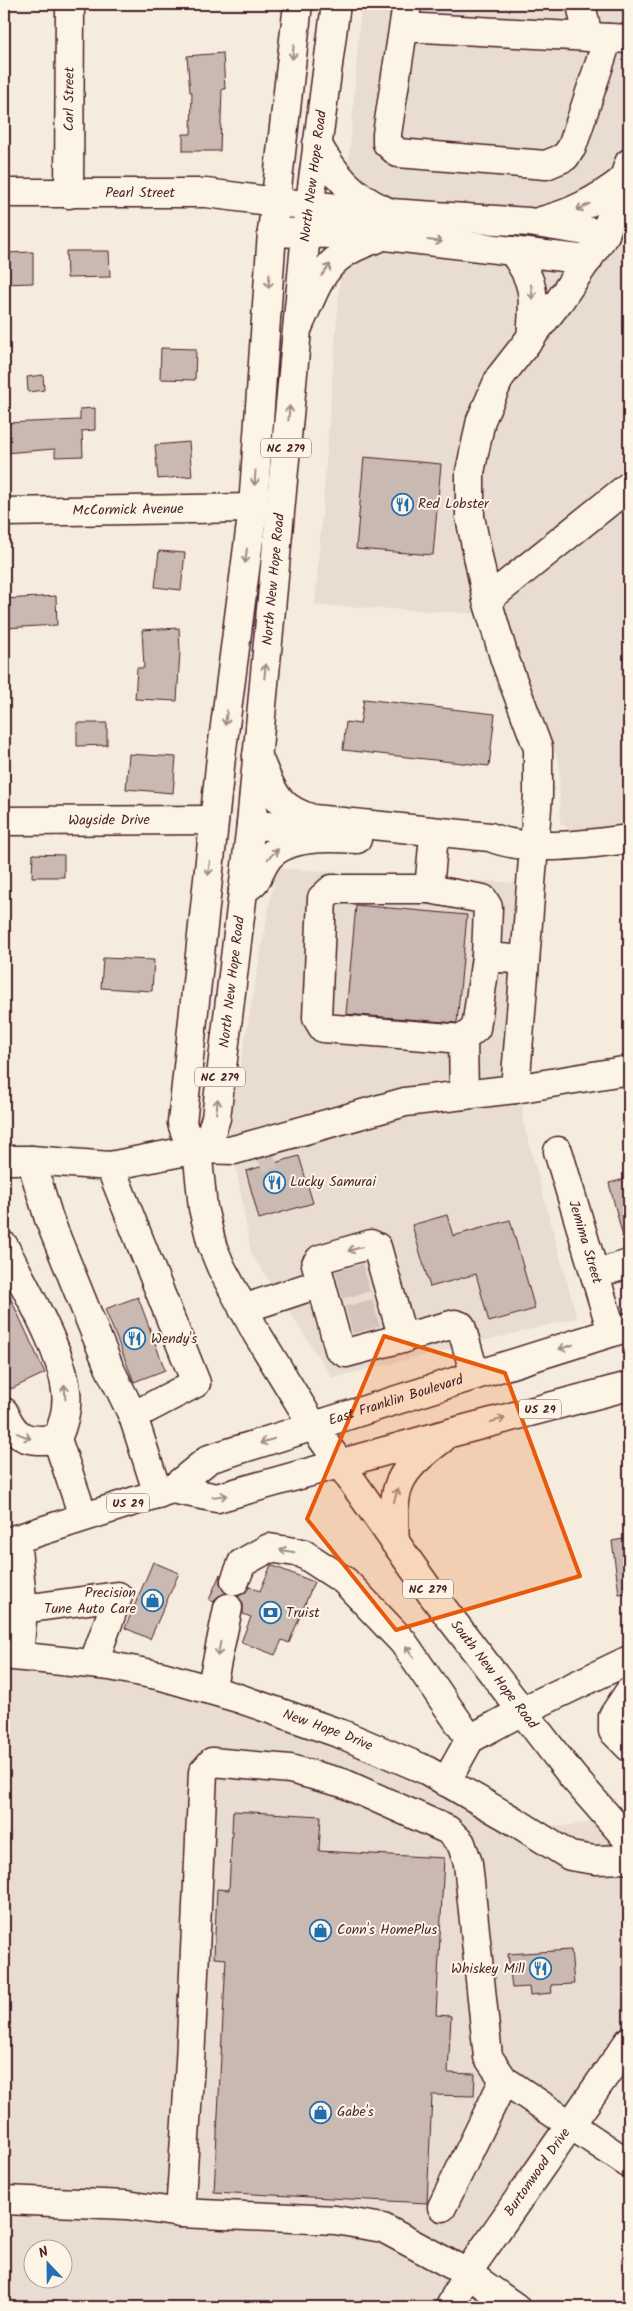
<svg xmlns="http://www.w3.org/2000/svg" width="633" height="2311" font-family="Kalam,sans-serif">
	<rect width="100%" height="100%" fill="#f5ecde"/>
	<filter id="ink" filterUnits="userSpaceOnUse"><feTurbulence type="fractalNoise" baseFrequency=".02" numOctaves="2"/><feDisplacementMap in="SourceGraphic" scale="10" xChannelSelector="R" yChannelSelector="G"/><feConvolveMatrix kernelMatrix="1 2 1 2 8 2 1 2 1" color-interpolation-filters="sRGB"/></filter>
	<g filter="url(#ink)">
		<!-- built -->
		<g fill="#e8ddd0" fill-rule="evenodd">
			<path d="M361,4h268v825l-52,7 -17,-14 -1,-59 -54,-148 -190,-10z"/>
			<path d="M276,868l242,15 5,238 54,197 -245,60 -81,-125 -22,-126z"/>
			<path d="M4,1655l234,43 278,124 46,4 49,-6 18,20v200l-173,267h-452zM32,2248h30v30h-30z"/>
		</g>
		<!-- building -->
		<g fill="#cab9b1" stroke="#4a1f2b">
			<path d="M223,53l2,36h-3l-2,62h-37v-17h8l1,-42h-2l-3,-36z"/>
			<path d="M66,251h43l1,26 -43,1z"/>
			<path d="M33,252v31l-29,1v-31z"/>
			<path d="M161,348l35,1 -1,31 -35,-1z"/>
			<path d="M43,375l1,15 -16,2 -1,-15z"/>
			<path d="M95,408v22l-13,1 1,25 -28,1v-8l-51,4v-30l76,-3v-11z"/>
			<path d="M189,442l3,34 -34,3 -3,-34z"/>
			<path d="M364,457l77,7 -8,91 -77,-6z"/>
			<path d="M159,551l26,2 -4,37 -26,-3z"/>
			<path d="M56,596l1,29 -53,3v-29z"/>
			<path d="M179,628l1,23 -3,50 -42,-2 2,-31h7l-2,-38z"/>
			<path d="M364,699l131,15 -6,52 -146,-16 3,-28 14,2z"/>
			<path d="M77,723h30v22l-30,1z"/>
			<path d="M129,754l47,3 -3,36 -47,-4z"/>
			<path d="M33,854l31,1v22h-32z"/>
			<path d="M356,905l111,10 -10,108 -111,-9z"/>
			<path d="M103,958l51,2 -2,31 -51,-3z"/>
			<path d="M299,1156l14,47 -54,16 -13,-48z"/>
			<path d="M629,1178v62l-5,1 -15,-58z"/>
			<path d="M447,1215l6,21 57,-16 25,89 -46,13 -13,-48 -46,13 -18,-62z"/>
			<path d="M4,1284l41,89 -34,16 -7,-16z"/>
			<path d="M138,1297l27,73 -31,12 -29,-73z"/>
			<path d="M629,1538v55l-10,1 -7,-53z"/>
			<path d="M153,1562l26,11 -29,66 -25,-11z"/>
			<path d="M271,1565l43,17 -25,61 -7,-3 -7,15 -34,-13 10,-25 -8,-3v-10l-5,-8 7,-3 4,-6 11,4z"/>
			<path d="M220,1574v10l6,9 -9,4 -3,5 -5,-2z"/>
			<path d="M233,1811l88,5 -2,35 125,7 -8,157 15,1 -3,57 27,1 -1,22 -42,-1 -5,108 -213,-11 12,-233 -12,-1 3,-69 12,1z"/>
			<path d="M571,1950l3,34 -23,1 1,8 -22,2 -1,-8 -17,1 -4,-34z"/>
		</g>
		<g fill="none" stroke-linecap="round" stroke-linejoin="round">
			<!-- minor-tunnel -->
			<g stroke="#d3c3ba" stroke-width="28" stroke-dasharray="28 14" stroke-linecap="butt">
				<path d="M258,1159l16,-5"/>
				<path d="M339,1285l33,-9"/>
				<path d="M349,1320l33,-9"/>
			</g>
			<defs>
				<g id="minor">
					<path d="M407,4l-20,130v9l11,10 148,12 19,-8 7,-10 36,-109"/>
					<path d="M581,4l7,33"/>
					<path d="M404,27l225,12"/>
					<path d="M317,144c17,30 35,52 67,66"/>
					<path id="s1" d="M4,193h202l70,9 114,11 139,9 76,12"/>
					<path id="s2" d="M69,194l1,-190"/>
					<path d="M541,221c32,-8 56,-21 82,-41"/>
					<path d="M272,232l114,4 202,24"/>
					<path d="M512,251c25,32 22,48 19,87"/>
					<path d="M299,325c21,-46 24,-69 77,-86"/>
					<path id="s3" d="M4,512l249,-4"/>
					<path d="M487,600l142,-114"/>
					<path d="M257,755c15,34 17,52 56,64l177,18c38,16 99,7 139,2"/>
					<path id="s4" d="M4,821l210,-1"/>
					<path d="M251,824l66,8"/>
					<path d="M433,846l-4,43h-97l-10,9 -5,120 6,10 140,11 1,56"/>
					<path d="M429,889l54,10 5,8 -2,50"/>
					<path d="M243,890c20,-11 13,-17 25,-32 19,-23 62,-21 89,-19"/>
					<path d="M463,1039l13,-11 10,-71 39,3"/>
					<path d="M515,1089l114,-19"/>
					<path id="s5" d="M558,1151l54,181"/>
					<path d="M4,1160h27"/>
					<path d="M110,1166l86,217 -63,33"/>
					<path d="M4,1246c19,39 58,103 62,145 2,15 -3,34 -9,48l26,77"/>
					<path d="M595,1274l34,-10"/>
					<path d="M243,1309l78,-26"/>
					<path d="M403,1339l-26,-92 -6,-3 -51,15 -4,5 23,85 7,4 109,-29 6,2 14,49"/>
					<path d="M4,1412c11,28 24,30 53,27"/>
					<path d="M158,1494l-25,-78 -24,-49 -60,-148 -18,-59 79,6 87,-17 37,1 171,-48 110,-13 23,-294v-47l-33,-88 -18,-60 -17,-83v-45l11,-52 19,-43 60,-77 45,-66 24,-71"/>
					<path d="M16,1539l7,70 95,-13 -25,68"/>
					<path d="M235,1581l7,-18 27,-15 33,5 43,28 58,61 67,97"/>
					<path id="s6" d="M4,1655l106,11 52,10 76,22 106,37 82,35 90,52 54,34 25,4 34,-1"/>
					<path d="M19,1656l4,-47"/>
					<path d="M211,1690l17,-82"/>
					<path d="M629,1692l-16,24v15l16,16"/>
					<path d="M446,1782l24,-43 52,-28 107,-51"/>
					<path d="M4,2200l123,5 53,8 155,7 48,8 84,45 48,34"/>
					<path d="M442,2207l62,-127"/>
					<path d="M180,2213l10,-151 13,-290 9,-10 78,7 53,14 105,47 13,13 7,20 20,194 16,23 125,84"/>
					<path id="s7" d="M450,2307l17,-34 162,-232"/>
				</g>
				<g id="major">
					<path id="s8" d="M298,4l-26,228 -19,276 -32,249 -39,366 3,9 12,17 6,59 9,37 9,22 36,67 57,93 117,166 142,184 56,64"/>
					<path id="s9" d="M197,1149l14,-16 5,-15 35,-294 55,-591 30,-229"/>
					<path d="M172,1489l45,9 233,-65 179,-47"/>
					<path id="s10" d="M4,1543l168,-54 37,-30 420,-132"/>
					<path d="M395,1543c-3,-57 0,-69 47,-104"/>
				</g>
			</defs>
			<!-- minor casing -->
			<use href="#minor" stroke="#4a1f2b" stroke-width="31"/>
			<!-- major casing -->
			<use href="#major" stroke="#4a1f2b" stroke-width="31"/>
			<!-- minor -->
			<use href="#minor" stroke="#fcf5e5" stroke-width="28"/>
			<!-- major -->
			<use href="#major" stroke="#fcf5e5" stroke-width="28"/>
		</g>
		<!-- one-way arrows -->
		<defs><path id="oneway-shaft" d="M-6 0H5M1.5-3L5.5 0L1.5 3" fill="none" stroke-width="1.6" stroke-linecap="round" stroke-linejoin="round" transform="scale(1.25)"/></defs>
		<g stroke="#a38a88">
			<use href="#oneway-shaft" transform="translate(293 52) rotate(96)"/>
			<use href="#oneway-shaft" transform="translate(583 207) rotate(154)"/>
			<use href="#oneway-shaft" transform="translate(435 241) rotate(7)"/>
			<use href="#oneway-shaft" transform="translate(326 270) rotate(-53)"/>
			<use href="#oneway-shaft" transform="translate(269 281) rotate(94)"/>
			<use href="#oneway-shaft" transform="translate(532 292) rotate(83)"/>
			<use href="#oneway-shaft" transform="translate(289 413) rotate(-85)"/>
			<use href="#oneway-shaft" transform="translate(255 478) rotate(94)"/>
			<use href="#oneway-shaft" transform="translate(246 556) rotate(97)"/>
			<use href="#oneway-shaft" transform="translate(265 671) rotate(-85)"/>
			<use href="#oneway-shaft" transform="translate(226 718) rotate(97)"/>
			<use href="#oneway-shaft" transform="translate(273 854) rotate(-43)"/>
			<use href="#oneway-shaft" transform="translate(209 868) rotate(96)"/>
			<use href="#oneway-shaft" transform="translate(217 1106) rotate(-83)"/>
			<use href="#oneway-shaft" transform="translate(355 1249) rotate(164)"/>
			<use href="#oneway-shaft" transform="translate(566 1347) rotate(162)"/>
			<use href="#oneway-shaft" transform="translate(65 1392) rotate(-93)"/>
			<use href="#oneway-shaft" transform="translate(498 1420) rotate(-15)"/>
			<use href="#oneway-shaft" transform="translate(24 1436) rotate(22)"/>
			<use href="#oneway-shaft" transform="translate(267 1441) rotate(163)"/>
			<use href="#oneway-shaft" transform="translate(396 1495) rotate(-74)"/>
			<use href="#oneway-shaft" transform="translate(220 1496) rotate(-8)"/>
			<use href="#oneway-shaft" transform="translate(287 1551) rotate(-171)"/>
			<use href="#oneway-shaft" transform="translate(219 1649) rotate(102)"/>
			<use href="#oneway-shaft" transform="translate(410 1652) rotate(-124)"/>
		</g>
	</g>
	<!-- marked area -->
	<path fill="#e8590c" fill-opacity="0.2" stroke="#e8590c" stroke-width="4" stroke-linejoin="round" d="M384,1336l121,37 75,203 -184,54 -89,-111z"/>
	<!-- icons -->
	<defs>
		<symbol id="restaurant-ring" viewBox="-11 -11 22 22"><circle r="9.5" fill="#fcf5e5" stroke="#1f6fb2" stroke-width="1.5"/><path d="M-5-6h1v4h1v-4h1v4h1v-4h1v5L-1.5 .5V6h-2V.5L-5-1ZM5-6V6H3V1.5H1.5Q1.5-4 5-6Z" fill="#1f6fb2"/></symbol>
		<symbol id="shop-ring" viewBox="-11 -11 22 22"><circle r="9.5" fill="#fcf5e5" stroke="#1f6fb2" stroke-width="1.5"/><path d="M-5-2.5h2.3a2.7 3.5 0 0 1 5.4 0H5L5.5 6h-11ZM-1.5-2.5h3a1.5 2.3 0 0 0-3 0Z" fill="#1f6fb2"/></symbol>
		<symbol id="bank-ring" viewBox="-11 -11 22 22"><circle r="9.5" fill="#fcf5e5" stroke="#1f6fb2" stroke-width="1.5"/><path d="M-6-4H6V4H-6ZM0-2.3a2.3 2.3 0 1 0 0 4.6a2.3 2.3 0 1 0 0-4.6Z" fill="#1f6fb2"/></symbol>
	</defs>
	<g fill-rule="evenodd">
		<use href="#restaurant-ring" x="390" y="492" width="25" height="25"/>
		<use href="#restaurant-ring" x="262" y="1170" width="25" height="25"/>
		<use href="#restaurant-ring" x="122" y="1326" width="25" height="25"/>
		<use href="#shop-ring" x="140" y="1588" width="25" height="25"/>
		<use href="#bank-ring" x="258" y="1600" width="25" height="25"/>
		<use href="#shop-ring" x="308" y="1918" width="25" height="25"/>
		<use href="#restaurant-ring" x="528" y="1956" width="25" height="25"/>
		<use href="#shop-ring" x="308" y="2100" width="25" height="25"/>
	</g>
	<g text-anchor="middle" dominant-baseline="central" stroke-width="4" stroke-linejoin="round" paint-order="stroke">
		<!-- shield labels -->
		<g fill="#fcf5e5" stroke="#7f5f63" stroke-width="1">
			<rect x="261" y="438.5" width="50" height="19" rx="4"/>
			<rect x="195" y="1067.5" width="50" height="19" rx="4"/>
			<rect x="519" y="1399.5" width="42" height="19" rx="4"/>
			<rect x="107" y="1493.5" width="42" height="19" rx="4"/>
			<rect x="403" y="1579.5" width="50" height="19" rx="4"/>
		</g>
		<g font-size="12" font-weight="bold" fill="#4a1f2b">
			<text x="286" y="448">NC 279</text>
			<text x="220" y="1077">NC 279</text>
			<text x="540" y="1409">US 29</text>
			<text x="128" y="1503">US 29</text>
			<text x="428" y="1589">NC 279</text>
		</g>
		<!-- street labels -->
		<g font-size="14" fill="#4a1f2b" stroke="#fcf5e5">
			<text stroke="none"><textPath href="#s2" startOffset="95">Carl Street</textPath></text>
			<text stroke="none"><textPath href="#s9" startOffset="984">North New Hope Road</textPath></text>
			<text stroke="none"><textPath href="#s1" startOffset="136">Pearl Street</textPath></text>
			<text stroke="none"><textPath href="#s3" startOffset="124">McCormick Avenue</textPath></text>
			<text stroke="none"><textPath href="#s9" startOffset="579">North New Hope Road</textPath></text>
			<text stroke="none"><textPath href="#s4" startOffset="105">Wayside Drive</textPath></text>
			<text stroke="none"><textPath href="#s9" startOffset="174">North New Hope Road</textPath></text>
			<text stroke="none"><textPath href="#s5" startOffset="95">Jemima Street</textPath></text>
			<text stroke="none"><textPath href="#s10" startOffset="420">East Franklin Boulevard</textPath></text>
			<text stroke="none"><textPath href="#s8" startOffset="1768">South New Hope Road</textPath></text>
			<text stroke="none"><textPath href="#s6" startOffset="334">New Hope Drive</textPath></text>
			<text stroke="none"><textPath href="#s7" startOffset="161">Burtonwood Drive</textPath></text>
		</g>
		<!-- poi labels -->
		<g font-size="14" fill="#4a1f2b" stroke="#fcf5e5" text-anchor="start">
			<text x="418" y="504">Red Lobster</text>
			<text x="290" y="1182">Lucky Samurai</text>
			<text x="151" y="1339">Wendy's</text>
			<text x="136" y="1593" text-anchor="end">Precision<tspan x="136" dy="16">Tune Auto Care</tspan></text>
			<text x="286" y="1613">Truist</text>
			<text x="337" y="1930">Conn's HomePlus</text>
			<text x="525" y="1969" text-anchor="end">Whiskey Mill</text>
			<text x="337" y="2112">Gabe's</text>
		</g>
	</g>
	<!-- margin -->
	<rect width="633" height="2311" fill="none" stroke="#fcf5e5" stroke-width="20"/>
	<rect x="10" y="10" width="613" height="2291" fill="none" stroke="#4a1f2b" stroke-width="2" filter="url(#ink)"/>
	<!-- north arrow -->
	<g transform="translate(48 2264) rotate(338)"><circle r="24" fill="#fcf5e5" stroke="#b59f9b"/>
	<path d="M0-4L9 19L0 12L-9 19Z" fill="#1f6fb2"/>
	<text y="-8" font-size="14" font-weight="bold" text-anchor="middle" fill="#4a1f2b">N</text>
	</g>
</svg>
